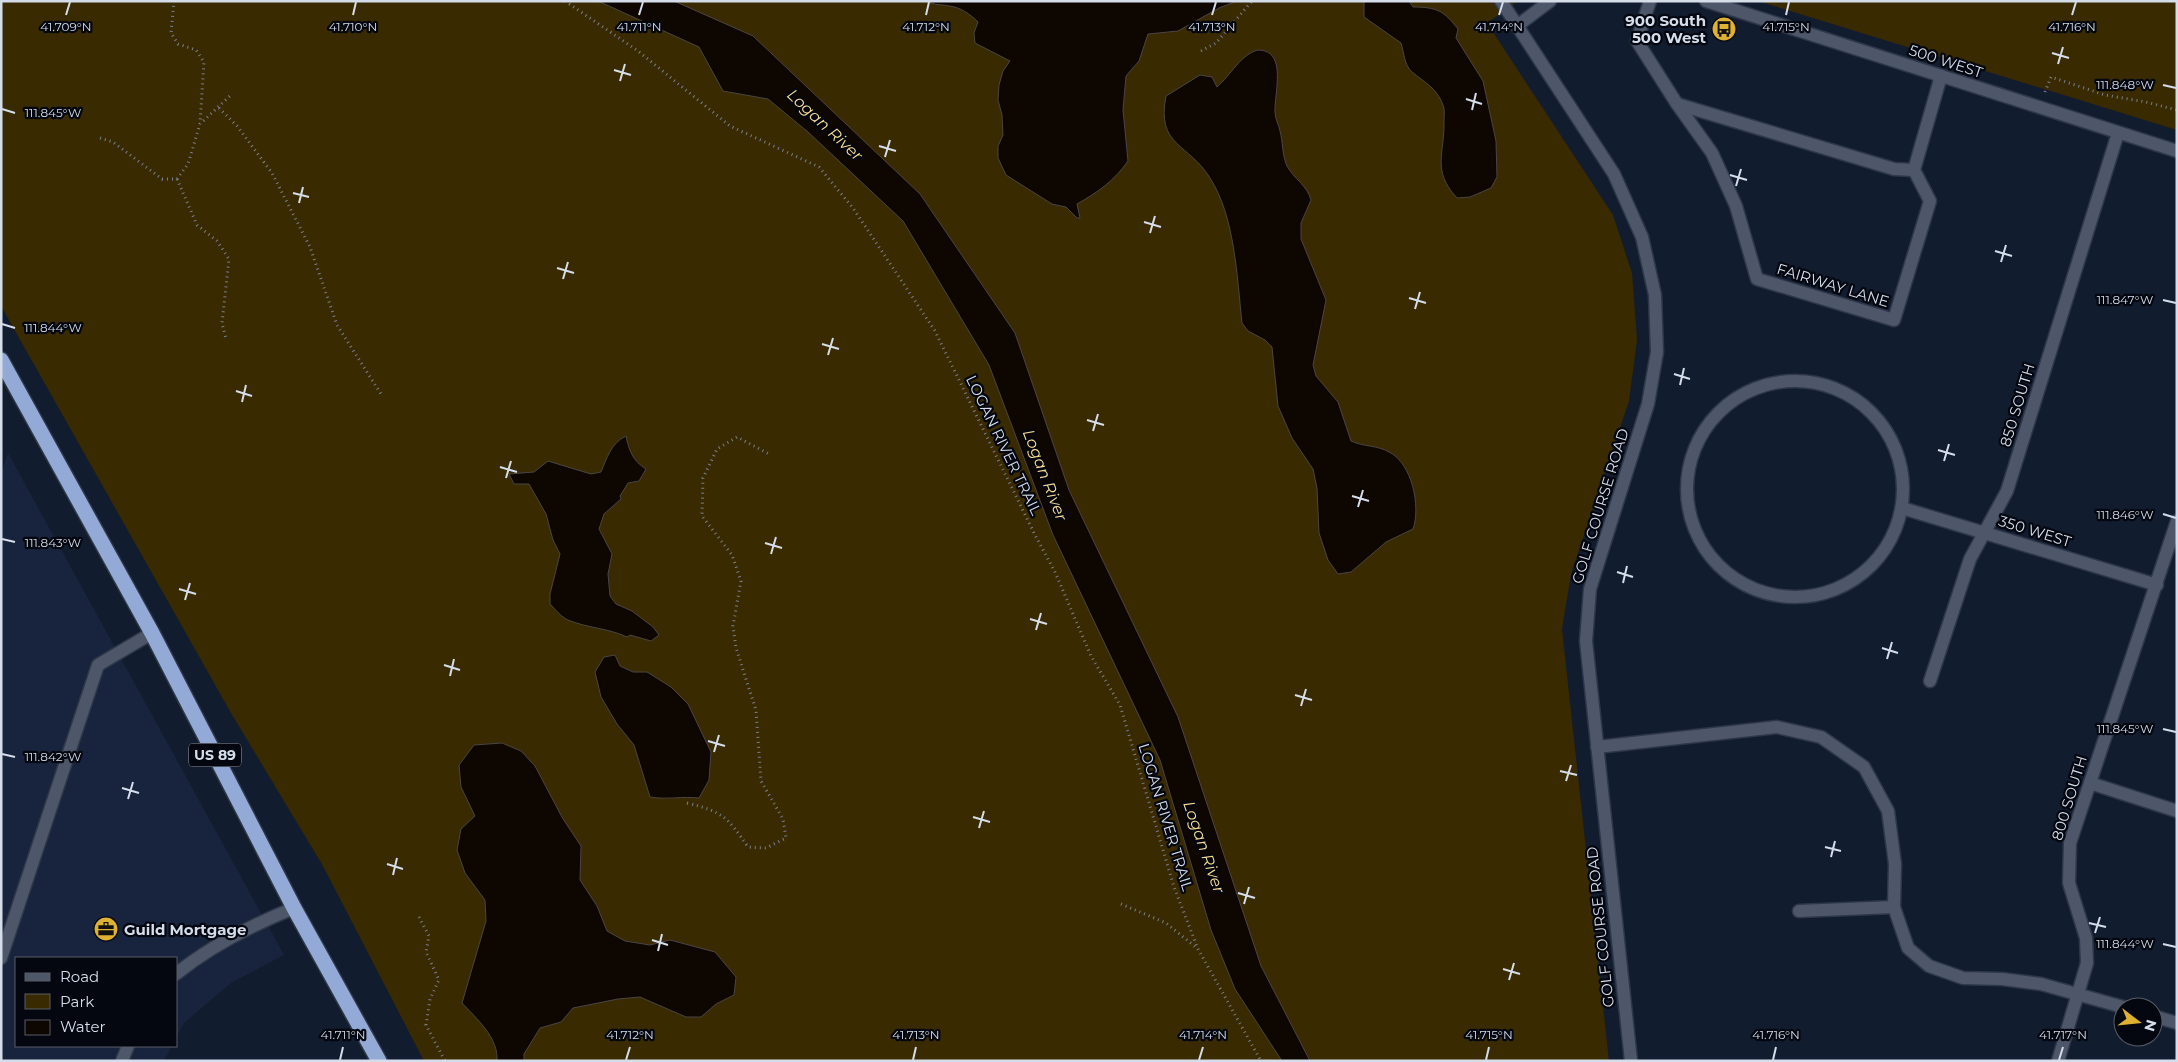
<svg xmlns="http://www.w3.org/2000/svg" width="2178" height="1062" font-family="Montserrat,sans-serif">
	<rect width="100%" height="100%" fill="#121c2f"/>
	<!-- built -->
	<path fill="#18243d" d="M8,453l276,502 -53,28 -47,40 -8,15v-80h-160v88h156l-8,15h-163v-587z"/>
	<!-- green -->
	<g fill="#392a00">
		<path d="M1,1h1517l-31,22 126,192 19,58 5,67 -8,61 -58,173 -9,55 47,432h-1185l-101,-195 -92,-153 -230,-407z"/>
		<path d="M1758,1h419v129z"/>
	</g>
	<!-- water -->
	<g fill="#0e0600" stroke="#4a4646">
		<path d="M598,1h76l79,35 167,158 95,139 54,157 109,227 83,249 49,95h-28l-47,-72 -24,-59 -51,-170 -107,-225 -64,-170 -86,-144 -95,-89 -40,-33 -45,-8 -24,-44z"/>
		<path d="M928,1h309l-18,7 -41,23 -30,3 -9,27 -13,15 -3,34 5,51c-14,20 -30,31 -51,43l3,14h-3l-11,-11 -14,-3 -46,-29 -8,-17v-12l5,-11 -1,-20 -4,-15 1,-15 4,-14 7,-10 -35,-18 -1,-10 4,-11c-8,-8 -18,-15 -29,-16 -7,-2 -15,0 -21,-5z"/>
		<path d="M1364,1h45l4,6c24,0 31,4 45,22l-2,9 27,43 13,60 1,36 -6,11 -21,9 -13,1c-26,-28 -12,-45 -13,-77 0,-5 1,-11 -1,-16 -6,-17 -19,-23 -31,-33 -8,-7 -8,-20 -11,-29l-37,-26z"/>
		<path d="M1258,50c30,0 16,44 17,62 0,7 4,13 5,19 3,11 2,24 7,35 7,13 20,19 24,34l-10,23v16l25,61 -13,65 3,11 22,26 13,39c13,6 26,4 38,11 23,11 32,55 24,77l-27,13 -35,30 -13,2 -10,-14 -9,-27 -2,-45 -4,-19 -21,-31 -14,-32 -6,-59 -7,-7 -17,-9 -6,-8c-5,-46 -7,-106 -32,-145 -21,-35 -54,-31 -44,-82l34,-21 12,2 5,10c14,-12 24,-33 41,-37z"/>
		<path d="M626,436c3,15 7,25 20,33l-7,12 -11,2 -8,13 1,3 -17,15 -5,15 13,25 -4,20 2,22 6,8 16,7 21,16 6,8 -8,6 -21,-6 -3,2c-19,-9 -40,-9 -59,-17 -7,-3 -13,-11 -18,-16v-10l10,-40 -7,-14 -7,-26 -17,-30h-15l-5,-10 25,-2 14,-11 43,13 10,-2c6,-14 10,-29 25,-36z"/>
		<path d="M615,655l5,11 13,6h14l24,15 17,17 23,48 -2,28 -10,18c-17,-2 -32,2 -49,-1l-16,-52 -17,-21 -16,-27 -6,-25 9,-15z"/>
		<path d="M502,743l19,8 14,15 28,53 18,27 -1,34 17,26 10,25 18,10 25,4 20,-5 45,12 21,25 -2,18 -18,9 -15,13h-15l-46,-20 -22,2 -45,9 -12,14 -21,6 -16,26v7h-27c2,-23 -21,-43 -35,-58l24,-82 -1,-21 -20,-27 -8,-23 4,-21 14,-13 -14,-29 -2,-22 15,-20z"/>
	</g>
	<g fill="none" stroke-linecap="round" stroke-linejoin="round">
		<defs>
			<g id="minor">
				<path d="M1501,1l113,173 28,63 13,58 2,57 -9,52 -58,185 -4,52 45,420"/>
				<path d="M1650,1l-13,40 40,63 35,49 24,53 21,73 137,41 36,-119 -16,-31 27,-94"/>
				<path d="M1706,1l471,150"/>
				<path d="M1517,26l33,-25"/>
				<path d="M1677,104l217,65 20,1"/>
				<circle cx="1795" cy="489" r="108"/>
				<path d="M1902,508l255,77"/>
				<path d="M1930,681l40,-122 37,-68 111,-358"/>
				<path d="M1597,747l180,-20 44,10 43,30 24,44 7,53 -1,43 14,41 21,18 34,12 39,1 39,5 82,23"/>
				<path d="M2090,783l87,28"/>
				<path d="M1799,911l95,-4"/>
				<path d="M1,958l97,-293 54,-32"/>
				<path d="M176,974c36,-29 76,-49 118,-66"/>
				<path d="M2153,1016l24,7"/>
				<path d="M122,1061l6,-15"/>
				<path d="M2058,1061l29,-98 -1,-25 -17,-55 1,-40 107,-322"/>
			</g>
			<path id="highway" d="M1,360l151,273 142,275 85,153"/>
		</defs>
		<!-- minor casing -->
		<use href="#minor" stroke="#2d3749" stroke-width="15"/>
		<!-- highway casing -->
		<use href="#highway" stroke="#2d3749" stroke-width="18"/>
		<!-- path -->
		<g stroke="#788190" stroke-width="3" stroke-dasharray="1 4" stroke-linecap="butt">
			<path d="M174,1l-3,32 7,11 18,6 8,12 -4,61"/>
			<path d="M565,1l73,50 92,75 89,41 34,41 82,123 100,204 20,37 36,84 29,49 54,182 24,62 63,112"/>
			<path d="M1201,51l15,-8 36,-42"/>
			<path d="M2045,92l6,-15 54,18 41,7 31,8"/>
			<path d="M219,108l18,18 35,47 38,74 27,78 44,69"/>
			<path d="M100,138l13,4 49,37h15l11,-15 12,-40 32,-30"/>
			<path d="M177,179l20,46 20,16 12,18 -7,64 4,16"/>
			<path d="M687,803c37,9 40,14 61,44l18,1 20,-10 -3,-19 -22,-38 -5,-71 -20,-62 -3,-22 8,-45 -9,-26 -30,-39 1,-38 14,-29 20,-12 32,17"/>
			<path d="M1121,904l45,19 32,26"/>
			<path d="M419,917l10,19 -3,16 13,28 -9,19 -4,26 19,36"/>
		</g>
		<!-- minor -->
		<use href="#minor" stroke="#4e5769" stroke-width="12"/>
		<!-- highway -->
		<use href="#highway" stroke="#94aad6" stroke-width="15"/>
	</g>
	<!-- ticks -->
	<path fill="none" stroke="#d5ddea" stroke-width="2" d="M66,15l4,-13M353,15l3,-13M639,15l4,-13M926,15l3,-13M1212,15l4,-13M1499,15l4,-13M1786,15l3,-13M2072,15l4,-13M2052,53l17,5M2058,64l5,-17M614,70l17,5M620,81l5,-17M2163,85l13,3M1466,99l16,5M2,109l13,4M1472,110l4,-17M879,146l17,5M885,157l5,-17M1730,175l17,5M1736,186l5,-17M293,193l16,4M299,203l4,-16M1144,222l17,5M1150,233l5,-17M1995,251l17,5M2001,262l5,-17M557,268l17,5M563,279l5,-17M1409,298l17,5M2163,300l13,3M1415,309l5,-17M2,324l13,4M822,344l17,5M828,355l5,-17M1674,374l16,5M1680,385l4,-17M236,391l16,5M242,402l4,-17M1087,420l17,5M1093,431l5,-17M1938,450l17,5M1944,461l5,-17M500,467l17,5M506,478l5,-17M1352,496l17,5M1358,507l5,-17M2163,514l13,4M2,539l13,3M765,543l17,5M771,554l5,-17M1617,572l16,5M1623,583l4,-17M179,589l17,5M185,600l5,-17M1030,619l17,5M1036,630l5,-17M1882,648l16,5M1887,659l5,-17M444,665l16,5M450,676l4,-17M1295,695l17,5M1301,706l5,-17M2163,729l13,3M708,741l17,5M714,752l5,-17M2,754l13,3M1560,771l17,4M1566,781l5,-16M122,788l17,5M128,799l5,-17M973,817l17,5M979,828l5,-17M1825,847l16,4M1831,857l4,-16M387,864l16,5M393,875l4,-17M1238,893l17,5M1244,904l5,-17M2089,923l17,4M2095,933l5,-16M652,940l16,5M2163,944l13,3M658,951l4,-17M1503,969l17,5M1509,980l5,-17M340,1060l3,-13M626,1060l4,-13M913,1060l3,-13M1199,1060l4,-13M1486,1060l3,-13M1773,1060l3,-13M2059,1060l4,-13"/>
	<!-- icons -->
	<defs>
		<symbol id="bus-disc" viewBox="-11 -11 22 22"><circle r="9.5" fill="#deb133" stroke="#04070f"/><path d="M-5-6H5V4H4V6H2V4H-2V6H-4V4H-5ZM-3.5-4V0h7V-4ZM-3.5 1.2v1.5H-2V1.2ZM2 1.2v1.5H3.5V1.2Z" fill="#111"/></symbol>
		<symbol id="office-disc" viewBox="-11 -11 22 22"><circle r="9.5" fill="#deb133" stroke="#04070f"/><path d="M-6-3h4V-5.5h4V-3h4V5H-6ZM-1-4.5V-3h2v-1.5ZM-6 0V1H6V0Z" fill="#111"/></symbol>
	</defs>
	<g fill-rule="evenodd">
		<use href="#bus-disc" x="1710" y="15" width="28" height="28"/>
		<use href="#office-disc" x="92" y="915" width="28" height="28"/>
	</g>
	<g text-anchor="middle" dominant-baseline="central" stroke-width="4.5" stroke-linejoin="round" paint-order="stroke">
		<!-- shield labels -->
		<rect fill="#04070f" stroke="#969da8" stroke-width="1" x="189" y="743.5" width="52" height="23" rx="4"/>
		<g font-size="14" font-weight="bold" fill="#d5ddea">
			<text x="215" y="755">US 89</text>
		</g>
		<!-- poi labels -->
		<g font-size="15" font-weight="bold" fill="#d5ddea" stroke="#04070f" text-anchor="end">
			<text x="1706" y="20">900 South<tspan x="1706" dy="17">500 West</tspan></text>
			<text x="124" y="929" text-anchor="start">Guild Mortgage</text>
		</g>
		<!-- street labels -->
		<g font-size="15" fill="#d5ddea" stroke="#04070f">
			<text transform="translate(1946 61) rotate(18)">500 WEST</text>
			<text transform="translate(1833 285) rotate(17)">FAIRWAY LANE</text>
			<text transform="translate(2017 405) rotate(-73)">850 SOUTH</text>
			<text transform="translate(1004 445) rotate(64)">LOGAN RIVER TRAIL</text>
			<text transform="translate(1600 506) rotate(-73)">GOLF COURSE ROAD</text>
			<text transform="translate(2035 531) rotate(17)">350 WEST</text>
			<text transform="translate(2069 798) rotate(-73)">800 SOUTH</text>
			<text transform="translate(1166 817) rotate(73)">LOGAN RIVER TRAIL</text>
			<text transform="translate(1600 927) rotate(-96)">GOLF COURSE ROAD</text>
		</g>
		<!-- water labels -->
		<g font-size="16" font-style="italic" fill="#fdde95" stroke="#04070f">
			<text transform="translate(825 125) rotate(43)">Logan River</text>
			<text transform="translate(1045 475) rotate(69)">Logan River</text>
			<text transform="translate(1204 847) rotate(71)">Logan River</text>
		</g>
	</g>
	<g font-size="12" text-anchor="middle" fill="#d5ddea" stroke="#04070f" stroke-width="4.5" stroke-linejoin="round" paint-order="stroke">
		<text x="66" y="31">41.709°N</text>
		<text x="353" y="31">41.710°N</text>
		<text x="639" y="31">41.711°N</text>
		<text x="926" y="31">41.712°N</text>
		<text x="1212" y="31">41.713°N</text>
		<text x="1499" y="31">41.714°N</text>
		<text x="1786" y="31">41.715°N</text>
		<text x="2072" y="31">41.716°N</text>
		<text x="2125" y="89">111.848°W</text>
		<text x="53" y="117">111.845°W</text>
		<text x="2125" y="304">111.847°W</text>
		<text x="53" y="332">111.844°W</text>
		<text x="2125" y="519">111.846°W</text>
		<text x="53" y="547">111.843°W</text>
		<text x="2125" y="733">111.845°W</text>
		<text x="53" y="761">111.842°W</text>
		<text x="2125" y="948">111.844°W</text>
		<text x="343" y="1039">41.711°N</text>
		<text x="630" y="1039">41.712°N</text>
		<text x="916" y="1039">41.713°N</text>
		<text x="1203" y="1039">41.714°N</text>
		<text x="1489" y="1039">41.715°N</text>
		<text x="1776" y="1039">41.716°N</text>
		<text x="2063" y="1039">41.717°N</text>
	</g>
	<!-- border -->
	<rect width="2178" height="1062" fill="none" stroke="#d5ddea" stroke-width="5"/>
	<!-- legend -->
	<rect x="15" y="957" width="162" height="90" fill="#04070f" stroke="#585d67"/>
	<rect x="25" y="973" width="25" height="8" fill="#4e5769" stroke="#585d67"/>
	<text x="60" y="982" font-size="15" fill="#d5ddea">Road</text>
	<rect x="25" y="994" width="25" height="15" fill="#392a00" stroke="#585d67"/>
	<text x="60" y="1007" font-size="15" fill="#d5ddea">Park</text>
	<rect x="25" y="1020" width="25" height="15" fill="#0e0600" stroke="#585d67"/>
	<text x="60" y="1032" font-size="15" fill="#d5ddea">Water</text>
	<!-- north arrow -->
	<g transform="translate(2138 1022) rotate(106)"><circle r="24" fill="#04070f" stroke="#585d67"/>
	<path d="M0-4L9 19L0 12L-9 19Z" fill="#deb133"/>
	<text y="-8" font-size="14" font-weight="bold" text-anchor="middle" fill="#d5ddea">N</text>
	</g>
</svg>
